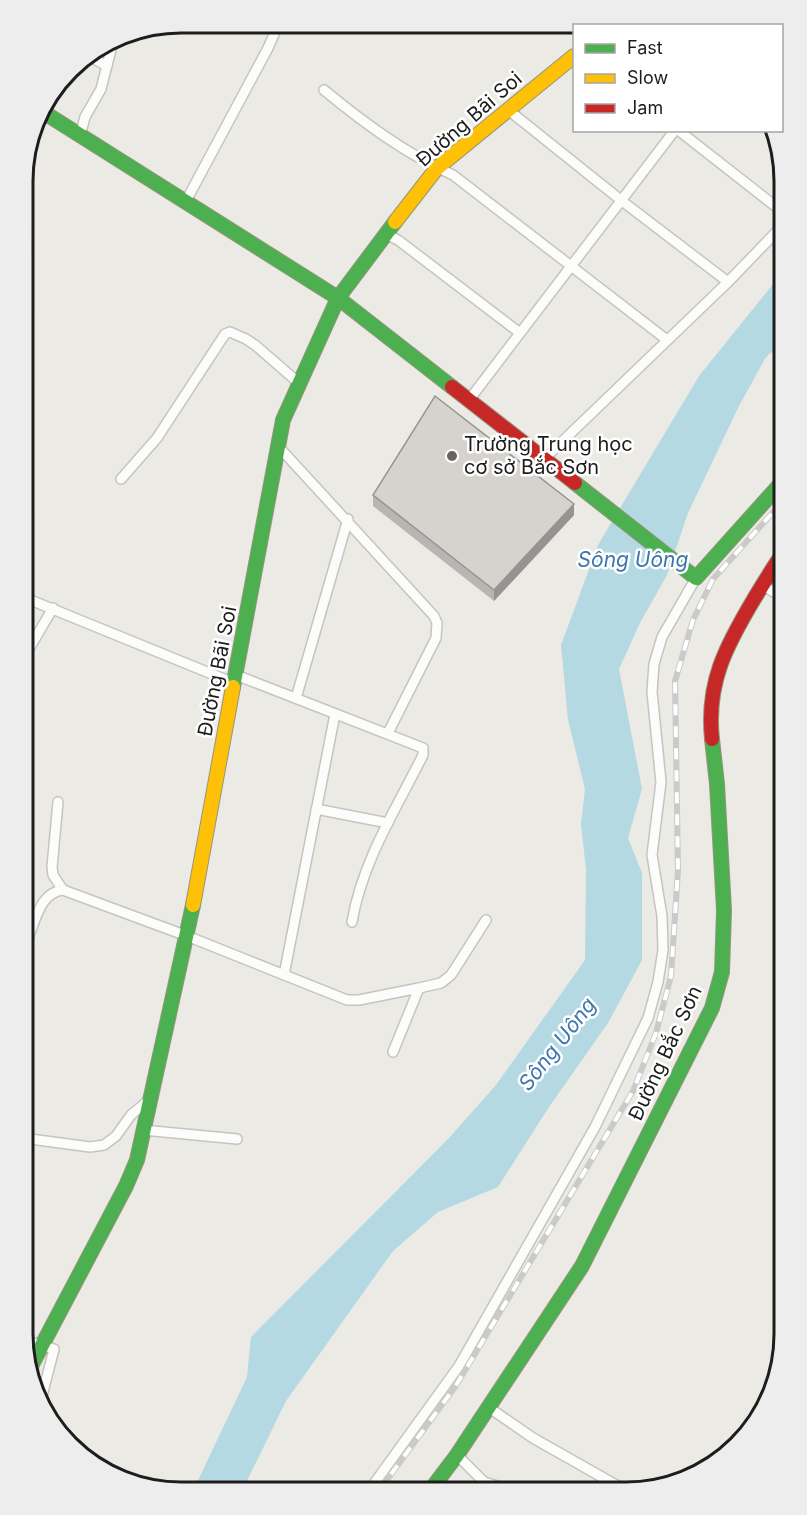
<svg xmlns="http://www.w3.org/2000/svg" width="807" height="1515" font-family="Inter,sans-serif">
	<rect width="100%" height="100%" fill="#eceae4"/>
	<!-- water -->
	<path fill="#b5d9e3" d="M784,276v66l-18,15 -27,49 -51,107 -21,62 -27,48 -21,46 23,120 -14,49 14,35v87l-34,63 -59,84 -51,80 -60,25 -45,39 -107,150 -44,90h-49l54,-114 4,-40 198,-199 47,-53 89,-125 1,-90 -5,-46 4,-35 -17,-69 -7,-75 37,-100 101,-169 78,-97z"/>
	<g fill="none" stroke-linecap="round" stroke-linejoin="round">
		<defs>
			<g id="street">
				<path d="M87,55l20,11"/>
				<path d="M324,90c40,33 82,64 129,85l214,165"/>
				<path d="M507,109l115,92 106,81"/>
				<path d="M678,130l106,83"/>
				<path d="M80,136l5,-19 16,-28 13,-51"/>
				<path d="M186,201l82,-153 11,-25"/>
				<path d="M385,234l13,6 122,93"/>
				<path d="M469,400l206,-270"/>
				<path d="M278,446l156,170 3,7 -1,15 -48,95"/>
				<path d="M544,459l184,-177 56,-58"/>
				<path d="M121,479l36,-41 68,-104 5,-2 16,7 9,6 45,39"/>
				<path d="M763,585l21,14"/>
				<path d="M23,597l211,86"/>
				<path d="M23,659l30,-51"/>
				<path d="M236,675l187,73v7c-27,54 -61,107 -71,167"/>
				<path d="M296,698l52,-179"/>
				<path d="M58,802l-6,65 1,8 10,15"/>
				<path d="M316,809l72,14"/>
				<path d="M23,948c12,-18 13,-55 40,-58l124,46 160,64h12l60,-12 22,-5 10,-8 35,-55"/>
				<path d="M284,975l51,-261"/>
				<path d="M393,1052l26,-64"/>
				<path d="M143,1130l94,9"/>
				<path d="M23,1138l67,9 14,-2 12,-9 15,-21 19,-16"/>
				<path d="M24,1340l30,9 -13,51"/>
				<path d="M488,1407l45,31 83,47 10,7"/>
				<path d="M457,1455l27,27 3,10"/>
				<path d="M484,1482l34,10"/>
				<path d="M368,1492l91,-126 136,-239 53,-109 10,-36 5,-32 -1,-34 -10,-61 9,-73 -9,-90 2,-28 8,-27 34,-59"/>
			</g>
			<g id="fast">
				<path d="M613,26l1,-1"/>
				<path d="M40,110l298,188 114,89"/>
				<path d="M575,483l121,95 88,-98"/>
				<path d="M233,687l50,-267 55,-122 57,-76"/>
				<path d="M29,1370l97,-184 11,-26 56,-255"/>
				<path d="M429,1492l28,-37 125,-189 130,-258 10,-36 2,-62 -7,-126 -5,-45"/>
			</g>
			<g id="slow">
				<path d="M395,222l42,-54 137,-112"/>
				<path d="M193,905l40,-218"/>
			</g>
			<g id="jam">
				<path d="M452,387l123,96"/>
				<path d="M712,739c-6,-56 14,-93 42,-140 10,-16 19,-32 30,-47"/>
			</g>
		</defs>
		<!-- street casing -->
		<use href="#street" stroke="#c4c4c1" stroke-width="12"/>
		<!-- fast casing -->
		<use href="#fast" stroke="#94967c" stroke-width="16"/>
		<!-- slow casing -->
		<use href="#slow" stroke="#94967c" stroke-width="16"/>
		<!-- jam casing -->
		<use href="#jam" stroke="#94967c" stroke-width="16"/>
		<!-- street -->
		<use href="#street" stroke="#fcfcfb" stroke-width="9"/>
		<!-- fast -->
		<use href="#fast" stroke="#4caf50" stroke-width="14"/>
		<!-- slow -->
		<use href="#slow" stroke="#ffc107" stroke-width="14"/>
		<!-- jam -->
		<use href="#jam" stroke="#c62828" stroke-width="14"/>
		<defs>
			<path id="rail" d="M378,1492l77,-105 178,-296 23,-58 15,-57 7,-106 -3,-189 18,-61 20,-41 71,-79"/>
		</defs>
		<!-- rail casing -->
		<use href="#rail" stroke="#cacac9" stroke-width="6"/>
		<!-- rail -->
		<use href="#rail" stroke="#fff" stroke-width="4" stroke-dasharray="11" stroke-linecap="butt"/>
	</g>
	<!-- wall -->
	<path fill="#b8b5b2" d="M373,495l201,20 -80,86 -121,-95z"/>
	<!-- shaded-wall -->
	<path fill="#969491" d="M574,504v11l-80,86v-11z"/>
	<!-- building -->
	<path fill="#d6d3cf" stroke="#969491" stroke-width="1.5" d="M435,396l139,108 -80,86 -121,-95z"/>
	<!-- markers -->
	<circle fill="#656563" stroke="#fff" stroke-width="2" cx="452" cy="456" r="6"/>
	<g text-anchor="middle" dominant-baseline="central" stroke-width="5" stroke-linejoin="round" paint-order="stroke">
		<!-- street labels -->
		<g font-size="20" fill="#1d1d1d" stroke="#fff">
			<text transform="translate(469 119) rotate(-41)">Đường Bãi Soi</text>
			<text transform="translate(217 671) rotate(-79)">Đường Bãi Soi</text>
			<text transform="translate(665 1053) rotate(-65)">Đường Bắc Sơn</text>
		</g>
		<!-- poi labels -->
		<g font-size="20" fill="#1d1d1d" stroke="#fff" text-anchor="start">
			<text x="464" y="444">Trường Trung học<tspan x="464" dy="23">cơ sở Bắc Sơn</tspan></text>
		</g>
		<!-- water labels -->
		<g font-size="21" font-style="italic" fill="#3e76ad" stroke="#fff">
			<text x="633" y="559">Sông Uông</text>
			<text transform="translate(557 1044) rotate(-52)">Sông Uông</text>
		</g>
	</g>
	<!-- crop -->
	<path d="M0 0H807V1515H0ZM181 33H626A148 148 0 0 1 774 181V1334A148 148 0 0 1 626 1482H181A148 148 0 0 1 33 1334V181A148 148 0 0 1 181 33Z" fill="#ededed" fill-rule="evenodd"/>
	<path fill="none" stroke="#1d1d1d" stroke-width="3" d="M181 33H626A148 148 0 0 1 774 181V1334A148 148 0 0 1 626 1482H181A148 148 0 0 1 33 1334V181A148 148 0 0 1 181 33Z"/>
	<!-- legend -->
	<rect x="573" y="24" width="210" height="108" fill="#ffffff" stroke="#a5a5a5" stroke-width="1.5"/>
	<rect x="585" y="44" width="30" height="9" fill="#4caf50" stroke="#a5a5a5" stroke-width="1.5"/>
	<text x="627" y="54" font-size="18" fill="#1d1d1d">Fast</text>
	<rect x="585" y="74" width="30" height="9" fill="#ffc107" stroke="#a5a5a5" stroke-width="1.5"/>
	<text x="627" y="84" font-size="18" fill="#1d1d1d">Slow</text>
	<rect x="585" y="104" width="30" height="9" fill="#c62828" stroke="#a5a5a5" stroke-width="1.5"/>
	<text x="627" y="114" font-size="18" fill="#1d1d1d">Jam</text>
</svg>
